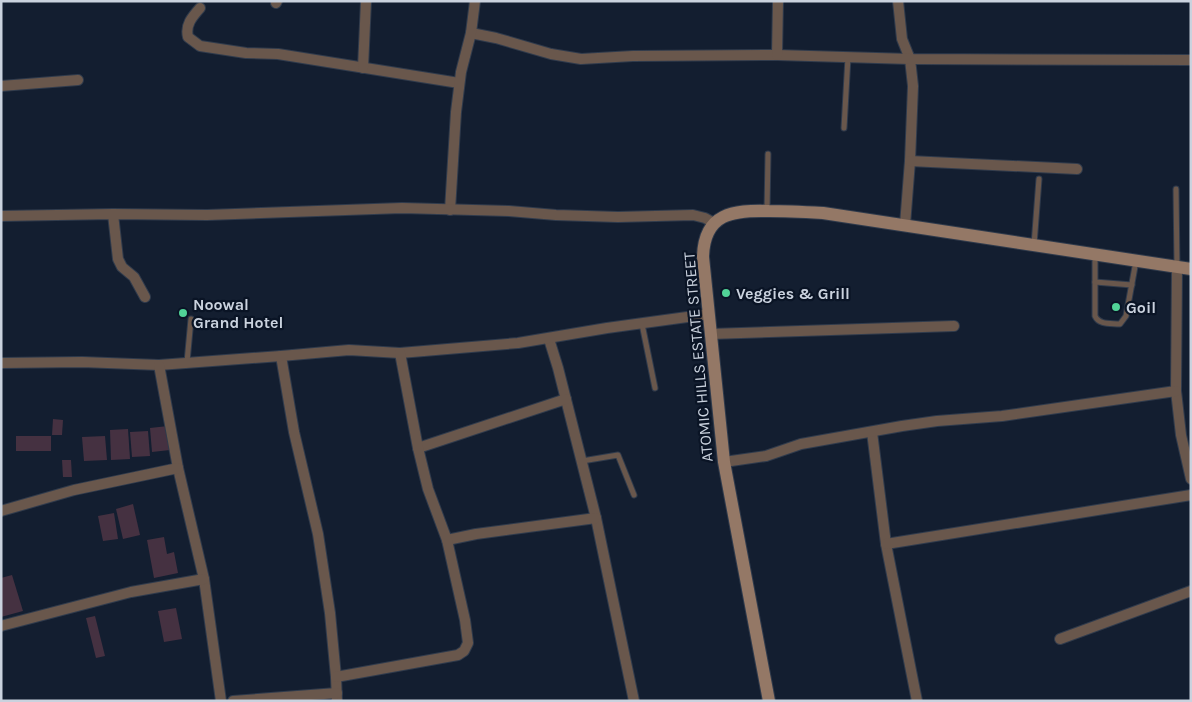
<svg xmlns="http://www.w3.org/2000/svg" width="1192" height="702" font-family="Karla,sans-serif">
	<rect width="100%" height="100%" fill="#131e30"/>
	<!-- building -->
	<g fill="#453141">
		<path d="M53,419l10,1 -1,15h-10z"/>
		<path d="M168,426l2,24 -18,2 -2,-24z"/>
		<path d="M128,429l2,30 -19,1 -1,-30z"/>
		<path d="M148,431l2,25 -18,1 -2,-25z"/>
		<rect x="16" y="436" width="35" height="15"/>
		<path d="M105,436l2,24 -23,1 -2,-24z"/>
		<path d="M62,460h9l1,17h-9z"/>
		<path d="M133,504l7,31 -17,4 -7,-30z"/>
		<path d="M114,513l4,26 -15,2 -5,-25z"/>
		<path d="M164,537l3,17 7,-2 4,21 -24,5 -7,-38z"/>
		<path d="M12,575l11,36 -22,6v-39z"/>
		<path d="M176,608l6,31 -18,3 -6,-31z"/>
		<path d="M95,616l10,40 -9,2 -10,-40z"/>
	</g>
	<g fill="none" stroke-linecap="round" stroke-linejoin="round">
		<defs>
			<g id="lane">
				<path d="M844,128l4,-71"/>
				<path d="M1176,189l1,77"/>
				<path d="M767,210l1,-56"/>
				<path d="M1034,245l5,-66"/>
				<path d="M1095,256v60c4,9 15,7 25,8l6,-8 10,-55"/>
				<path d="M1095,282l37,3"/>
				<path d="M642,324l13,64"/>
				<path d="M187,362l4,-43"/>
				<path d="M582,461l36,-6 16,40"/>
			</g>
			<g id="street">
				<path d="M898,1l4,38 8,20 3,27 -3,75 -5,64"/>
				<path d="M276,3l1,-2"/>
				<path d="M200,8c-8,9 -15,17 -12,29l12,9 46,7 32,1 181,29"/>
				<path d="M471,33l25,5 55,16 30,5 52,-3 144,-1 133,4 281,1"/>
				<path d="M777,55l1,-54"/>
				<path d="M363,68l3,-67"/>
				<path d="M1,86l77,-6"/>
				<path d="M910,161l167,8"/>
				<path d="M450,210l6,-98 5,-40 10,-39 4,-32"/>
				<path d="M113,214l5,45 4,8 12,10 11,20"/>
				<path d="M1,216l112,-2 94,1 195,-7 107,3 47,4 62,2 75,-2 12,3 9,5"/>
				<path d="M1177,267l-1,124 5,44 10,44"/>
				<path d="M710,334l244,-8"/>
				<path d="M549,339l9,29 38,150 38,183"/>
				<path d="M281,356l13,76 24,102 12,79 6,64 1,24"/>
				<path d="M1,363l81,-1 77,3 122,-9 68,-6 51,3 118,-10 89,-15 102,-14"/>
				<path d="M159,365l19,103 26,111 17,122"/>
				<path d="M872,432l14,112 31,157"/>
				<path d="M418,448l148,-49"/>
				<path d="M724,462l42,-6 35,-12 101,-18 35,-5 65,-5 174,-25"/>
				<path d="M1,511l73,-21 104,-22"/>
				<path d="M447,540l29,-6 120,-16"/>
				<path d="M886,544l305,-49"/>
				<path d="M1,626l130,-34 73,-13"/>
				<path d="M1060,639l131,-48"/>
				<path d="M336,677l122,-22 6,-4 4,-8 -3,-23 -18,-80 -19,-51 -10,-41 -18,-95"/>
				<path d="M233,701l104,-8"/>
			</g>
			<path id="secondary" d="M769,701l-45,-239 -21,-205c1,-44 30,-47 66,-46 18,0 36,1 54,2l368,56"/>
		</defs>
		<!-- lane casing -->
		<use href="#lane" stroke="#303b4c" stroke-width="7"/>
		<!-- street casing -->
		<use href="#street" stroke="#303b4c" stroke-width="12"/>
		<!-- secondary casing -->
		<use href="#secondary" stroke="#303b4c" stroke-width="14"/>
		<!-- lane -->
		<use href="#lane" stroke="#69574c" stroke-width="5"/>
		<!-- street -->
		<use href="#street" stroke="#69574c" stroke-width="10"/>
		<!-- secondary -->
		<use href="#secondary" stroke="#947866" stroke-width="12"/>
	</g>
	<!-- markers -->
	<g fill="#51d397" stroke="#0a1425" stroke-width="2">
		<circle cx="726" cy="293" r="5"/>
		<circle cx="1116" cy="307" r="5"/>
		<circle cx="183" cy="313" r="5"/>
	</g>
	<g text-anchor="middle" dominant-baseline="central" stroke-width="4.5" stroke-linejoin="round" paint-order="stroke">
		<!-- poi labels -->
		<g font-size="16" font-weight="bold" fill="#cad2de" stroke="#0a1425" text-anchor="start">
			<text x="736" y="293">Veggies &amp; Grill</text>
			<text x="193" y="304">Noowal<tspan x="193" dy="18">Grand Hotel</tspan></text>
			<text x="1126" y="307">Goil</text>
		</g>
		<!-- street labels -->
		<g font-size="16" fill="#cad2de" stroke="#0a1425">
			<text transform="translate(698 357) rotate(-95)">ATOMIC HILLS ESTATE STREET</text>
		</g>
	</g>
	<!-- border -->
	<rect width="1192" height="702" fill="none" stroke="#cad2de" stroke-width="5"/>
</svg>
